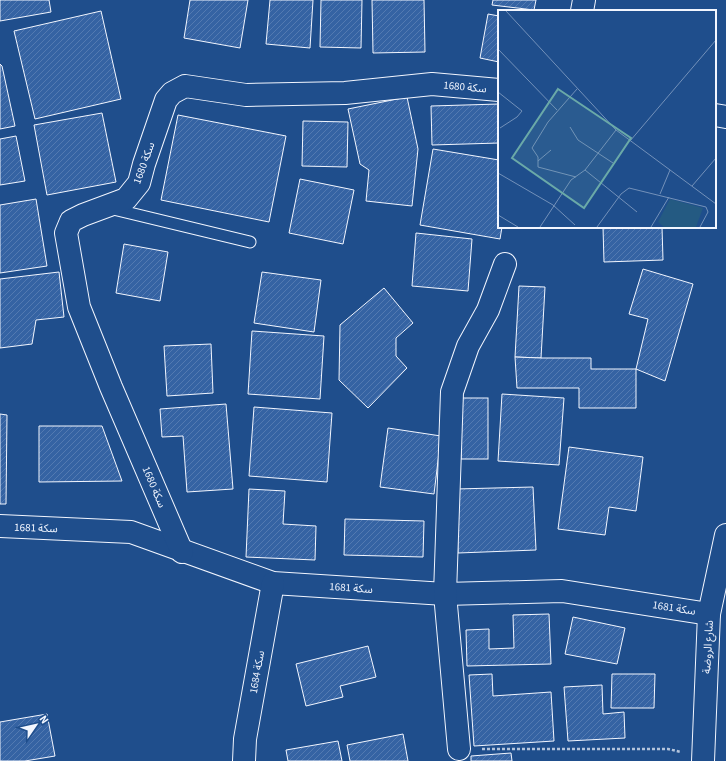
<svg xmlns="http://www.w3.org/2000/svg" width="726" height="761" font-family="'Source Sans 3','Noto Sans Arabic',sans-serif">
	<defs>
		<pattern id="building-hatch" width="6" height="6" patternUnits="userSpaceOnUse"><rect width="6" height="6" fill="#3563a3"/><path d="M-1 1l2-2M0 6l6-6M5 7l2-2" fill="none" stroke="#537ab1"/></pattern>
	</defs>
	<rect width="100%" height="100%" fill="#1f4e8c"/>
	<!-- building -->
	<g fill="url(#building-hatch)" stroke="#f2f6ff">
		<path d="M0,0h49l2,12 -51,9z"/>
		<path d="M190,0h58l-8,48 -56,-10z"/>
		<path d="M270,0h43l-3,48 -44,-4z"/>
		<path d="M321,0h41l-1,48 -41,-1z"/>
		<path d="M372,0h52l1,52 -52,1z"/>
		<path d="M493,0h43l-2,10 -42,-5z"/>
		<path d="M101,11l20,88 -86,20 -21,-88z"/>
		<path d="M488,14l11,2v46l-19,-4z"/>
		<path d="M0,64l2,2 13,60 -15,3z"/>
		<path d="M407,97l11,52 -6,57 -46,-5 3,-31 -9,-6 -12,-55z"/>
		<path d="M499,104v39l-67,2 -1,-39z"/>
		<path d="M102,113l14,69 -69,13 -13,-70z"/>
		<path d="M178,115l108,21 -17,86 -108,-22z"/>
		<path d="M303,121l45,1 -1,45 -45,-1z"/>
		<path d="M16,136l9,45 -25,4v-46z"/>
		<path d="M433,149l66,11v67h3l-2,12 -80,-14z"/>
		<path d="M300,179l54,11 -11,54 -54,-11z"/>
		<path d="M36,199l11,67 -47,7v-68z"/>
		<path d="M603,227h59l1,33 -59,2z"/>
		<path d="M416,233l56,6 -4,52 -56,-5z"/>
		<path d="M124,244l44,8 -8,49 -44,-8z"/>
		<path d="M643,269l50,15 -28,97 -29,-12 12,-50 -19,-5z"/>
		<path d="M59,272l5,45 -28,3 -4,24 -32,4v-69z"/>
		<path d="M262,272l59,8 -7,52 -60,-9z"/>
		<path d="M519,286l26,1 -4,71 -26,-1z"/>
		<path d="M384,288l29,35 -17,15v18l11,12 -39,40 -29,-28 1,-55z"/>
		<path d="M252,331l72,5 -4,63 -72,-5z"/>
		<path d="M211,344l2,49 -46,3 -3,-50z"/>
		<path d="M515,357l26,1h50v11h45v39h-57v-20h-62z"/>
		<path d="M502,394l62,4 -5,67 -61,-4z"/>
		<rect x="461" y="398" width="27" height="61"/>
		<path d="M226,404l7,85 -46,3 -4,-56 -21,1 -2,-28z"/>
		<path d="M254,407l78,6 -5,69 -78,-6z"/>
		<path d="M0,414l7,1 -1,89h-6z"/>
		<path d="M39,426h63l20,55 -83,1z"/>
		<path d="M388,428l53,8 -7,58 -54,-7z"/>
		<path d="M569,447l74,10 -7,54 -27,-4 -4,28 -47,-6z"/>
		<path d="M533,487l3,63 -78,3 -2,-64z"/>
		<path d="M249,489l36,2 -2,33 33,2 -1,34 -69,-3z"/>
		<path d="M345,519l79,2 -1,36 -79,-2z"/>
		<path d="M549,614l2,50 -84,2 -1,-36 23,-1v20l25,-1 -1,-33z"/>
		<path d="M573,617l52,11 -8,36 -52,-10z"/>
		<path d="M368,646l8,31 -36,9 3,11 -37,9 -10,-42z"/>
		<path d="M492,674l1,22 58,-4 3,49 -80,5 -5,-71z"/>
		<path d="M612,674h43l-1,34h-43z"/>
		<path d="M602,685l1,29 21,-2 1,26 -57,3 -4,-54z"/>
		<path d="M47,714l8,42 -30,5h-25v-39z"/>
		<path d="M403,734l5,27h-58l-3,-16z"/>
		<path d="M338,741l4,20h-54l-2,-11z"/>
		<path d="M511,753l1,8h-41v-5z"/>
	</g>
	<g fill="none" stroke-linecap="round" stroke-linejoin="round">
		<defs>
			<path id="lane" d="M109,208l141,34"/>
			<g id="street">
				<path d="M582,11l2,-11"/>
				<path d="M715,115l11,2"/>
				<path d="M0,526l131,6 142,51 172,11 117,-3 147,23"/>
				<path d="M182,552l-71,-165 -32,-80 -13,-74 5,-12 12,-6 43,-16 13,-16 5,-19 22,-64 6,-7 13,-7 61,9 99,-2 87,-9 67,6"/>
				<path d="M459,749l-14,-155 7,-202 16,-46 20,-36 17,-46"/>
				<path d="M244,761l1,-22 28,-156"/>
			</g>
			<path id="secondary" d="M703,761l6,-147 17,-79"/>
		</defs>
		<!-- lane casing -->
		<use href="#lane" stroke="#f2f6ff" stroke-width="13"/>
		<!-- street casing -->
		<use href="#street" stroke="#f2f6ff" stroke-width="24"/>
		<!-- secondary casing -->
		<use href="#secondary" stroke="#f2f6ff" stroke-width="24"/>
		<!-- path -->
		<path stroke="#b3c4dc" stroke-width="2.5" stroke-dasharray="3 2" stroke-linecap="butt" d="M482,749h186l13,3"/>
		<!-- lane -->
		<use href="#lane" stroke="#1f4e8c" stroke-width="11"/>
		<!-- street -->
		<use href="#street" stroke="#1f4e8c" stroke-width="22"/>
		<!-- secondary -->
		<use href="#secondary" stroke="#1f4e8c" stroke-width="22"/>
	</g>
	<g text-anchor="middle" dominant-baseline="central" stroke-width="3" stroke-linejoin="round" paint-order="stroke">
		<!-- street labels -->
		<g font-size="11" fill="#f2f6ff" stroke="#1f4e8c">
			<text transform="translate(465 87) rotate(5)">سكة 1680</text>
			<text transform="translate(144 163) rotate(-70)">سكة 1680</text>
			<text transform="translate(154 487) rotate(67)">سكة 1680</text>
			<text transform="translate(36 528) rotate(2)">سكة 1681</text>
			<text transform="translate(351 588) rotate(4)">سكة 1681</text>
			<text transform="translate(674 608) rotate(9)">سكة 1681</text>
			<text transform="translate(708 647) rotate(-87)">شارع الروضة</text>
			<text transform="translate(257 672) rotate(-80)">سكة 1684</text>
		</g>
	</g>
	<!-- overview -->
	<g transform="translate(498 10)">
		<rect width="218" height="218" fill="#1f4e8c"/>
		<path d="M172,189l33,9 -7,19h-32l-6,-5z" fill="#245a82"/>
		<path fill="none" stroke="#7391ba" stroke-width="1" d="M8,1l110,119 100,74M0,39l59,61M0,82l24,19 -5,6 -17,11M72,117l8,13 35,23M132,131l86,-101M40,151l13,-11M87,160l52,42M0,163l55,32 22,20M78,167l-38,-10v-10l-6,-9 16,-26 29,-33M194,176l24,-28M162,184l10,-24M0,205l20,12M42,217l31,-47 14,-10 31,-40M99,217l24,-33 8,-6 77,19 2,5 -8,15M153,217l18,-30"/>
		<path fill="#6aa9a8" fill-opacity="0.15" stroke="#6aa9a8" stroke-width="2" d="M60,79l73,49 -47,70 -72,-50z"/>
		<rect width="218" height="218" fill="none" stroke="#f2f6ff" stroke-width="2"/>
	</g>
	<!-- north arrow -->
	<g transform="translate(36 725) rotate(56)" stroke="#1f4e8c" stroke-width="3" paint-order="stroke">
	<path d="M0-3L7 15L0 10L-7 15Z" fill="#f2f6ff"/>
	<text y="-6" font-size="11" font-weight="bold" text-anchor="middle" fill="#f2f6ff">N</text>
	</g>
</svg>
